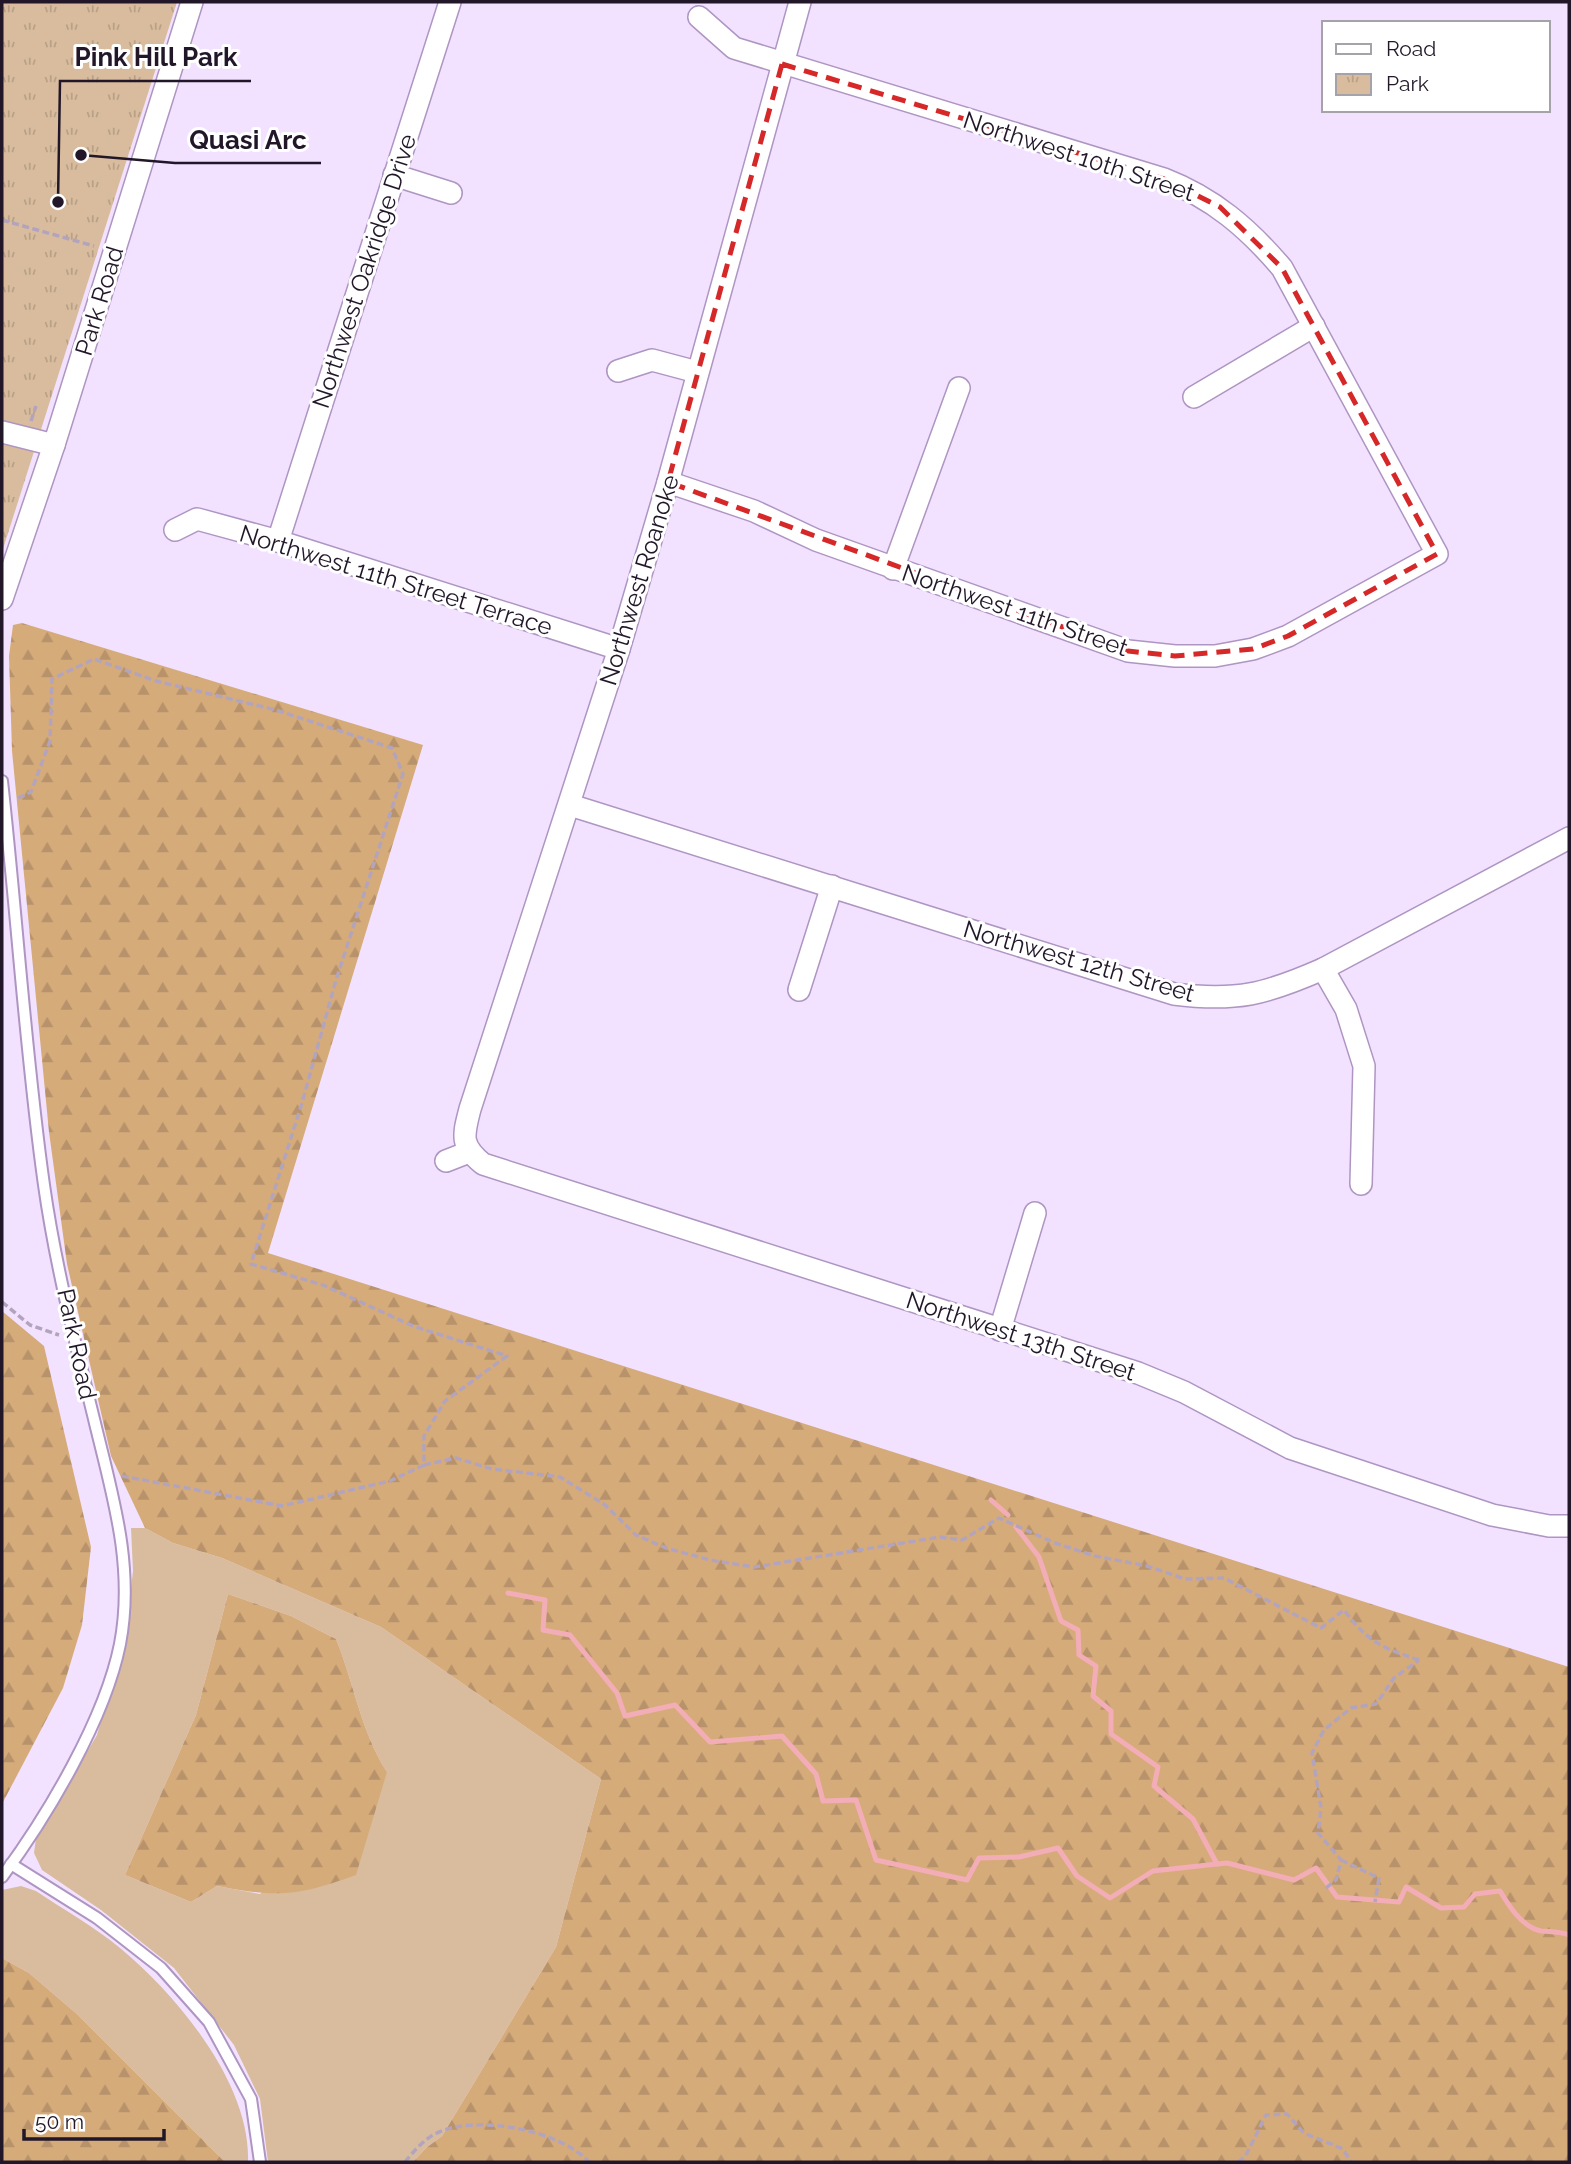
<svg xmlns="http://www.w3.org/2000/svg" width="1571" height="2164" font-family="Raleway,sans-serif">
	<defs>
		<pattern id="forest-firs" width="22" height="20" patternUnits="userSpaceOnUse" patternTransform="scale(1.75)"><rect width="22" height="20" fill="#d6ab7a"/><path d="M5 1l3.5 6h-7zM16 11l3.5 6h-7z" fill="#b7926a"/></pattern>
		<pattern id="park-tufts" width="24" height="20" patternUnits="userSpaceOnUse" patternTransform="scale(1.75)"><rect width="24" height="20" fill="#d8bc9d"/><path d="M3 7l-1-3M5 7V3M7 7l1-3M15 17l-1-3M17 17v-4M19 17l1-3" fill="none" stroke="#b9a187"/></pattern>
	</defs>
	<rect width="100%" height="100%" fill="#f2e2ff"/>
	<!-- grass -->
	<g fill="#d8bc9d" fill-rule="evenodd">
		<path d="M131,1528h14l28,15 49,15 159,69 220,152 -45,168 -114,189 -16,12 -13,14h-145l-8,-63 -26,-54 -60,-77 -73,-58 -59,-40 -8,-17 2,-15 61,-103 30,-111 6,-53zM228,1594l63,22 45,23c18,44 25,93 51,133l-127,122 -43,-8 -26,16 -66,-27 71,-160z"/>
		<path d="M21,1886l15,5c28,19 59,36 84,57 57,47 131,136 128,214h-23l-147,-147 -49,-42 -27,-15v-68z"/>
	</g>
	<!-- forest -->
	<g fill="url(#forest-firs)">
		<path d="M22,623l401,122 -155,508 1301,414v495h-1156l13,-14 16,-12 114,-189 45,-168 -220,-152 -159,-69 -49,-15 -28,-15 -34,-72 -44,-192 -18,-132 -37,-381 -3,-95 4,-31z"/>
		<path d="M2,1311l42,35 47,201 -9,78 -19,63 -61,116z"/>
		<path d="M228,1594l63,22 45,23c18,44 25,93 51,133l-31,103c-58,21 -78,23 -139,11l-26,16 -66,-27 71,-160z"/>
		<path d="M2,1958l27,15 49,42 147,147h-223z"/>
	</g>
	<!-- park -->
	<path fill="url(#park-tufts)" d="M2,2h175l-175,550z"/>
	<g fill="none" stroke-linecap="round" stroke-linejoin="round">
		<!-- stream -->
		<g stroke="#f2adb6" stroke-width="5">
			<path d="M991,1500l17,15"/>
			<path d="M1016,1527l23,30 22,64 17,9 1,25 17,11 -3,30 18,15v23l47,33 -4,19 39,33 24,45"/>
			<path d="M508,1593l37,7 -2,30 27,5 47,58 8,23 50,-11 35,37 72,-6 34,38 7,27 33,-1 20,60 91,20 12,-22 40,-1 39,-9 19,28 33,22 43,-27 64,-7 10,-1 67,17 22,-12 21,29 62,5 7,-15 35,21 23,-1 11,-13 25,-3c9,15 22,36 41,40 11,1 17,0 28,4"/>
		</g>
		<defs>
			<g id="service">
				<path d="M2,781c15,134 23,270 42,404 11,78 31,157 50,234 18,75 41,147 26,225 -15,75 -72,171 -118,233"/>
				<path d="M11,1864l86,54 64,50 48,54 42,77 9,63"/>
			</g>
			<g id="minor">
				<path d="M800,2l-132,480 -49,167 -149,460c-7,27 -10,36 13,55l655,209 46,19 106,56 202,67 57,11h20"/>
				<path d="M394,175l57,18"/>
				<path d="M618,371l34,-11 45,12"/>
				<path d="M1194,397l120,-71"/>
				<path d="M2,432l52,13"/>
				<path d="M668,482l86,29 62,29 312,111 47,5h40l38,-7 35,-13 149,-82 -155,-286c-34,-40 -69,-70 -118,-89l-430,-131 -35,-31"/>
				<path d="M175,530l22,-11 81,22 341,108"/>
				<path d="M278,541l172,-539"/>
				<path d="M893,569l66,-181"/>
				<path d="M2,599l52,-154 138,-443"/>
				<path d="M570,805l604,189c63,8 92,0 149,-25l246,-131"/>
				<path d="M1323,969l23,40 18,57 -3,118"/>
				<path d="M799,990l33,-104"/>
				<path d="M446,1161l23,-9"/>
				<path d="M1000,1330l35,-117"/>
			</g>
		</defs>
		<!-- service casing -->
		<use href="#service" stroke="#af95c2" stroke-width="14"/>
		<!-- minor casing -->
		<use href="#minor" stroke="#af95c2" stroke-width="24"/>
		<!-- path -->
		<g stroke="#b3a4be" stroke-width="3.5" stroke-dasharray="7 3.5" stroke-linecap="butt">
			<path d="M2,220l92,26"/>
			<path d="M31,421l5,-15"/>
			<path d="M18,798l13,-6 19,-51 2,-62 42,-20 62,22 120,29 116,38 11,26 -67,206 -34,123 -51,161 72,21 90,41 94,30 -62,45 -21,35v29l-34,16 -108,25 -160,-30"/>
			<path d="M2,1302l28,23 29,10"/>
			<path d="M424,1465l32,-7 36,11 68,8 44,27 32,31 30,13 44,12 44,7 186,-30 22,3 37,-22 56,25 40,13 52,10 38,13 39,-1 97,50 23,-18c24,32 38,38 75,50"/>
			<path d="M1341,1860l38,18 -4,24"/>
			<path d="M1326,1888l10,-8 5,-20 -23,-27 3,-25 -9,-55 12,-23 27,-22 25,-4 18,-26 25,-18"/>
			<path d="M405,2162c9,-11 19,-23 32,-29 39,-19 123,-3 152,29"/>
			<path d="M1238,2162l7,-5 21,-42 21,-1 17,19 39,16 8,13"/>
		</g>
		<!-- service -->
		<use href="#service" stroke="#fff" stroke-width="10"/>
		<!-- minor -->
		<use href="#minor" stroke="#fff" stroke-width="21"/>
	</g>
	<!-- marked area -->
	<path fill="none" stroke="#d62828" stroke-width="5" stroke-dasharray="14 9" stroke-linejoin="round" d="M782,64l382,115 56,28 62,61 155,286 -149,82 -35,13 -78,7 -47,-5 -460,-169z"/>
	<g text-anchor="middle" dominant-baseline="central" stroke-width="6" stroke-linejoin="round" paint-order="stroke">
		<!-- street labels -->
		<g font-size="24" fill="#211728" stroke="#fff">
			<text transform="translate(1079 156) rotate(18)">Northwest 10th Street</text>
			<text transform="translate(364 271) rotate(-72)">Northwest Oakridge Drive</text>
			<text transform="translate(99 301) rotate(-73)">Park Road</text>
			<text transform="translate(396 580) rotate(17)">Northwest 11th Street Terrace</text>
			<text transform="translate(639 580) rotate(-73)">Northwest Roanoke</text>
			<text transform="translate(1015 610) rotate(19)">Northwest 11th Street</text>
			<text transform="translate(1079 961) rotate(16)">Northwest 12th Street</text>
			<text transform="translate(1021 1336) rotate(18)">Northwest 13th Street</text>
			<text transform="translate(77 1344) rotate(78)">Park Road</text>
		</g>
	</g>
	<!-- callouts -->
	<path fill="none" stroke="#211728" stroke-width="2.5" d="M58 202L60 81H251M81 155L175 163H321"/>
	<g fill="#211728" stroke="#fff" stroke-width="2.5">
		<circle cx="58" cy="202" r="7"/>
		<circle cx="81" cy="155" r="7"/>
	</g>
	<g font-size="26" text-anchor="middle" font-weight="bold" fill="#211728" stroke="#fff" stroke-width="6" stroke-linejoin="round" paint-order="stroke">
		<text x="156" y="66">Pink Hill Park</text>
		<text x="248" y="149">Quasi Arc</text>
	</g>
	<!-- border -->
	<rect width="1571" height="2164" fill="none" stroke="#211728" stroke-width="7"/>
	<!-- legend -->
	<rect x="1322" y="21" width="228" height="91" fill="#ffffff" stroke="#a6a2a9" stroke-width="2"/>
	<rect x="1336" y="44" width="35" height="10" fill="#ffffff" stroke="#a6a2a9" stroke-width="2"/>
	<text x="1386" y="56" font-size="21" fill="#211728">Road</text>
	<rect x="1336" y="74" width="35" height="21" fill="url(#park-tufts)" stroke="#a6a2a9" stroke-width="2"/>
	<text x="1386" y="91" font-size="21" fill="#211728">Park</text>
	<!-- scale -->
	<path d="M24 2129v10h140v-10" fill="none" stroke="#211728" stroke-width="3.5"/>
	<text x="35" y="2129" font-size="21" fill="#211728" stroke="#ffffff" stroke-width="5" paint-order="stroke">50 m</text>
</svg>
